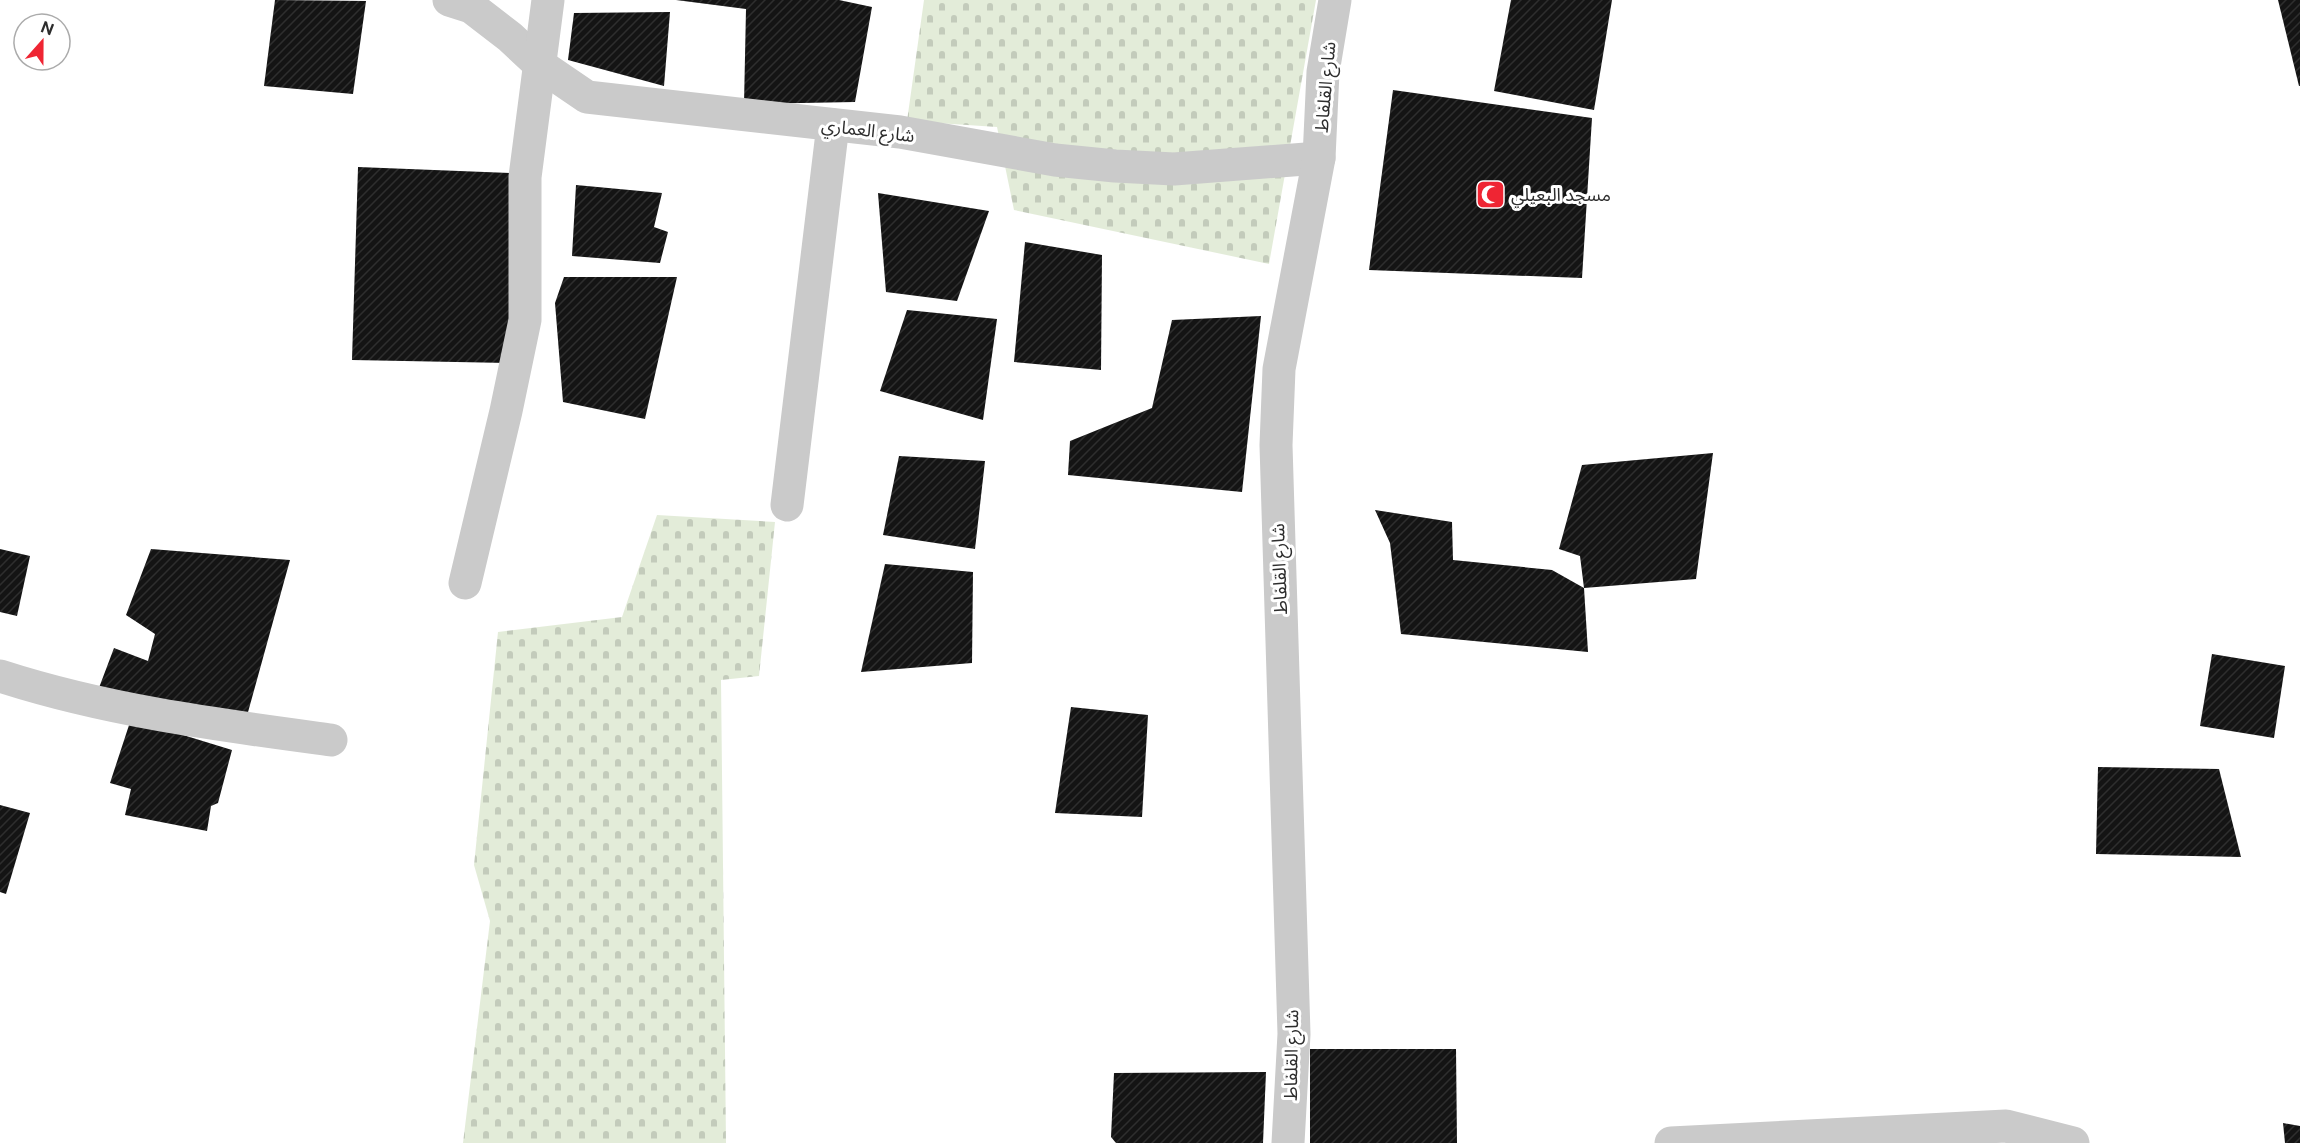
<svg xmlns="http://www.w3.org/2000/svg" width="2300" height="1143" font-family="'Public Sans','Noto Sans Arabic',sans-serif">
	<defs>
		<pattern id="cemetery-stones" width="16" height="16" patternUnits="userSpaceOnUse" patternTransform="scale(1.5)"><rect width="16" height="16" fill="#e3ecd9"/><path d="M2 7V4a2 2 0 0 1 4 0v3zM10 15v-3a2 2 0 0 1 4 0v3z" fill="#c3cbbb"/></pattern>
		<pattern id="building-hatch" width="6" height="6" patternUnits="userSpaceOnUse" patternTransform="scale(1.5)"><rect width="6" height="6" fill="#141414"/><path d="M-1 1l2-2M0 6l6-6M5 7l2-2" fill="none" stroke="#2e2e2e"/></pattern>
	</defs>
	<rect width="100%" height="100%" fill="#fff"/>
	<!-- cemetery -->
	<g fill="url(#cemetery-stones)">
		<path d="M924,0h392l-47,264 -255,-54 -17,-83 -90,-6z"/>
		<path d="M657,515l118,7 -16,154 -38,4 5,463h-263l27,-222 -16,-56 24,-233 124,-15z"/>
	</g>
	<!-- building -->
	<g fill="url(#building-hatch)">
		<path d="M275,0l91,1 -13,93 -89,-8z"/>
		<path d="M676,0h163l33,7 -17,95 -111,2 2,-95z"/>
		<path d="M1511,0h101l-18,110 -100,-19z"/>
		<path d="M2278,0h22v86h-1z"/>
		<path d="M670,12l-6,74 -96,-26 6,-47z"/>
		<path d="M1393,90l199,28 -10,160 -213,-8z"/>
		<path d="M358,167l155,6 -5,190 -156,-3z"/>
		<path d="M576,185l86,8 -8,34 14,5 -8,31 -88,-7z"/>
		<path d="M878,193l111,18 -32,90 -71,-9z"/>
		<path d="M1025,242l77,13 -1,115 -87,-8z"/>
		<path d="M564,277h113l-32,142 -82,-17 -8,-99z"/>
		<path d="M907,310l90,9 -14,101 -103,-29z"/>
		<path d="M1261,316l-19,176 -174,-17 2,-34 82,-33 20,-88z"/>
		<path d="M1713,453l-17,126 -112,9 -4,-32 -21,-7 23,-84z"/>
		<path d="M899,456l86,5 -10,88 -92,-14z"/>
		<path d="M1375,510l77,12 1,38 99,10 32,18 4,64 -187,-18 -11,-91z"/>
		<path d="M0,549l30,7 -13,60 -17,-4z"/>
		<path d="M151,549l139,11 -45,163 -148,-30 17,-45 34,13 7,-27 -29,-19z"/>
		<path d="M885,564l88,8 -1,91 -111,9z"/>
		<path d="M2212,654l73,12 -11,72 -74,-12z"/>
		<path d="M1071,707l77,8 -6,102 -87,-4z"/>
		<path d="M131,719l101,31 -14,53 -7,3 -4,25 -82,-16 6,-26 -21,-6z"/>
		<path d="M2098,767l121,2 22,88 -145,-3z"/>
		<path d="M0,805l30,8 -24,81 -6,-2z"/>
		<path d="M1310,1049h146l1,94h-147z"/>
		<path d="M1266,1072l-3,71h-147l-5,-6 3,-64z"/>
		<path d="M2283,1123l17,3v17h-15z"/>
	</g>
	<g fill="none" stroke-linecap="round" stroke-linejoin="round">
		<!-- minor -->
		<g stroke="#cacaca" stroke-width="33">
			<path d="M449,0l22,7 39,30 30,28 47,32 313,35 155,28 60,6 59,3 145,-11"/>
			<path d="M787,505l46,-380"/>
			<path d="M465,583l41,-172 19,-91v-143l23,-177"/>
			<path d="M0,676c108,35 219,49 331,64"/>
			<path d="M1288,1143l6,-109 -18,-589 3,-76 40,-211 4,-86 12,-72"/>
			<path d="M1671,1143l335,-17 67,17"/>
		</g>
	</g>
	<!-- icons -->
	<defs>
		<symbol id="mosque-square" viewBox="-11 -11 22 22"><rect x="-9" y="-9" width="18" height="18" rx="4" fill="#ef2533" stroke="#fff"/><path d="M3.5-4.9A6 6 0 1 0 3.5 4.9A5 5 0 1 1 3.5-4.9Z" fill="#fff"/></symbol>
	</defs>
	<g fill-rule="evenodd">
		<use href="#mosque-square" x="1474" y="178" width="33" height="33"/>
	</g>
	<g text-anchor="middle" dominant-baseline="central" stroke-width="6" stroke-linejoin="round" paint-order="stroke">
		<!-- street labels -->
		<g font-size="18" fill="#2d2d2d" stroke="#fff">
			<text transform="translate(1325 87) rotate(-85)">شارع القلفاط</text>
			<text transform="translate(868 130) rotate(7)">شارع العماري</text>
			<text transform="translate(1279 569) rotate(-92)">شارع القلفاط</text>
			<text transform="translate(1291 1055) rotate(-89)">شارع القلفاط</text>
		</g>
		<!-- poi labels -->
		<g font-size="18" fill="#2d2d2d" stroke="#fff" text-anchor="start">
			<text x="1511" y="194">مسجد البعيلي</text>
		</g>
	</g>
	<!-- north arrow -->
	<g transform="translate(42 42) rotate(21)"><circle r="28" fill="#ffffff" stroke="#ababab" stroke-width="1.5"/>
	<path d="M0-4.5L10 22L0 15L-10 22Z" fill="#ef2533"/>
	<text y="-9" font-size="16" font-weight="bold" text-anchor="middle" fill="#2d2d2d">N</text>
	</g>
</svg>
